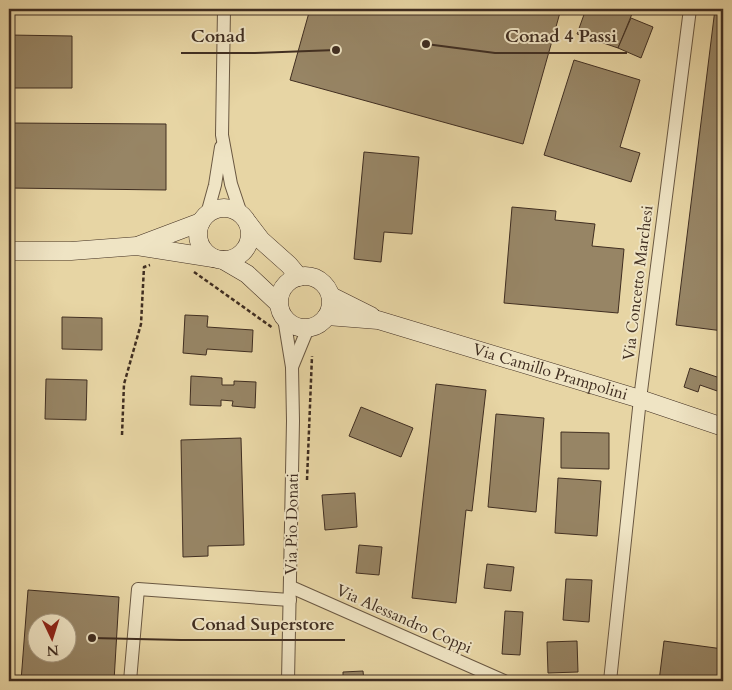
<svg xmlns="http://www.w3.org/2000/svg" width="732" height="690" font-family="Cardo,serif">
	<rect width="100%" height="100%" fill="#e7d5a4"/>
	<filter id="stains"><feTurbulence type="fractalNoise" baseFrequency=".004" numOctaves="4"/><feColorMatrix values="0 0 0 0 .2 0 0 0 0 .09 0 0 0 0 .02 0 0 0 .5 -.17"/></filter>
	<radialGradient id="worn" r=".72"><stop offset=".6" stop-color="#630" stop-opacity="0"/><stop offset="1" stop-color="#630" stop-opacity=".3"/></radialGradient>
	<!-- building -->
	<g fill="#978565" stroke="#402e21" fill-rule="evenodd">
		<path d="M310,9h251l-38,135 -233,-64z"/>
		<path d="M586,9h48l-16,39 -41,-14z"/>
		<path d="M715,9h8v322l-47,-6z"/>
		<path d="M631,18l22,9 -12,31 -23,-10z"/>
		<path d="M9,35l63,1v52h-63z"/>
		<path d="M574,60l66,20 -20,67 20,6 -9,29 -87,-27z"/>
		<path d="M9,123l157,1v66l-157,-2z"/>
		<path d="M364,152l55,5 -7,77 -28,-2 -3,30 -27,-3z"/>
		<path d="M512,207l44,4 -1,9 40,4 -3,22 32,3 -6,64 -114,-10z"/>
		<path d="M185,315l23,1 -1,11 46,3 -1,22 -45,-3 -1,6 -23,-2z"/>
		<path d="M62,317l40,1v32l-40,-1z"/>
		<path d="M690,368l33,11v14l-23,-8 -2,7 -14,-5z"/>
		<path d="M191,376l31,2v7h12v-4l22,1 -1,26 -23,-2 1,-5 -12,-1v6l-31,-1z"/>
		<path d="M46,379l41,1 -1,40 -41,-1z"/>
		<path d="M436,384l50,6 -14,121 -6,-1 -10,93 -44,-5z"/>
		<path d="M361,407l52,21 -12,29 -52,-21z"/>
		<path d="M496,414l48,4 -8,94 -48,-5z"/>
		<path d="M561,432l48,1v36l-48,-1z"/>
		<path d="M241,438l3,107 -36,1v10l-25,1 -2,-117z"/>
		<path d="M9,446l5,16 -5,2z"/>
		<path d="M558,478l43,3 -4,55 -42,-3z"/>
		<path d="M355,493l2,34 -32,3 -3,-35z"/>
		<path d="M359,545l23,2 -3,28 -23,-2z"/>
		<path d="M487,564l27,3 -3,24 -27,-3z"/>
		<path d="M566,579l26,1 -3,42 -26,-2z"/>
		<path d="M28,590l91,7 -5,84h-93zM38,622h30v30h-30z"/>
		<path d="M505,611l18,1 -3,43 -18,-1z"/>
		<path d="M577,641l1,31 -30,1 -1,-31z"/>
		<path d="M664,641l59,8v32h-64z"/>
		<path d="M363,671l1,10h-21v-9z"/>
	</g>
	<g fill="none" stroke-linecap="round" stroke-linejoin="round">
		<defs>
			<g id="minor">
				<path d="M224,9l-2,126 9,49 10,30"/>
				<path d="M207,214l8,-29 6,-38"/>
				<path d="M284,318l8,49 1,54 -5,260"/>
				<path d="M292,367l16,-39"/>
				<path d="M291,587l213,94"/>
				<path d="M130,681l8,-92 152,11"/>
				<path d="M610,681l30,-282 50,-390"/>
			</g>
			<g id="secondary">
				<circle cx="224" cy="234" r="26"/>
				<path d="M248,223l13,17 28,25 10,12"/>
				<path d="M140,245l61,-23"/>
				<path d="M9,251h62l66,-5 76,12"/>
				<path d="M223,260l24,14 31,29"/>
				<circle cx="305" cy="302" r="26"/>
				<path d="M331,296l40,20"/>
				<path id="s1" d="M327,316l51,4 262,79 83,28"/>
			</g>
		</defs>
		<!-- minor casing -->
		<use href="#minor" stroke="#6a5842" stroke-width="14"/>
		<!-- secondary casing -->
		<use href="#secondary" stroke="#402e21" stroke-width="19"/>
		<!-- path -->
		<g stroke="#402e21" stroke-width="2.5" stroke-dasharray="4 2.5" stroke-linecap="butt">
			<path d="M194,272l79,56"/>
			<path d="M122,435l2,-51 17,-60 3,-57 6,-2"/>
			<path d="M307,480l5,-124"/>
		</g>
		<!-- minor -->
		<use href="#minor" stroke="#efe4c4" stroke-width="12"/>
		<!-- secondary -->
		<use href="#secondary" stroke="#efe4c4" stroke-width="18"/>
	</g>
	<g text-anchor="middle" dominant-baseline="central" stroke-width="4" stroke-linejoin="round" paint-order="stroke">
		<!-- street labels -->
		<g font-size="16" fill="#402e21" stroke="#efe4c4">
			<text transform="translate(638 283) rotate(-83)">Via Concetto Marchesi</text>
			<text stroke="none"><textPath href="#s1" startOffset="231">Via Camillo Prampolini</textPath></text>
			<text transform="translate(292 524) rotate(-89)">Via Pio Donati</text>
			<text transform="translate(404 619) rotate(24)">Via Alessandro Coppi</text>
		</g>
	</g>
	<!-- callouts -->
	<path fill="none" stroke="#402e21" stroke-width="2" d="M426 44L495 53H627M336 50L255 53H181M92 638L181 640H345"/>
	<g fill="#402e21" stroke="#efe4c4" stroke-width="2">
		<circle cx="426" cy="44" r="5"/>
		<circle cx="336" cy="50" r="5"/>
		<circle cx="92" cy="638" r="5"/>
	</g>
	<g font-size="18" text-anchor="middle" font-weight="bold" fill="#402e21" stroke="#efe4c4" stroke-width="4" stroke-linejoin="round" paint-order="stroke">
		<text x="561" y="42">Conad 4 Passi</text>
		<text x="218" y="42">Conad</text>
		<text x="263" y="630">Conad Superstore</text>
	</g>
	<!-- margin -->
	<rect width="732" height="690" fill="none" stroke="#e7d5a4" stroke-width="30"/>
	<rect x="10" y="10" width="712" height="670" fill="none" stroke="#402e21" stroke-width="2.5"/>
	<rect x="15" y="15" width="702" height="660" fill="none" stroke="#402e21"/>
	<!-- north arrow -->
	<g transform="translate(52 638) rotate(176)"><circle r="24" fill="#efe4c4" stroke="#a99b83"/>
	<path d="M0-4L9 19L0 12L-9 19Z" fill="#8f2418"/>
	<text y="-8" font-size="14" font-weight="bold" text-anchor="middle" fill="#402e21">N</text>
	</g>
	<rect width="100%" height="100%" filter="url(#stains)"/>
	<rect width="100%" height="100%" fill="url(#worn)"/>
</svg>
